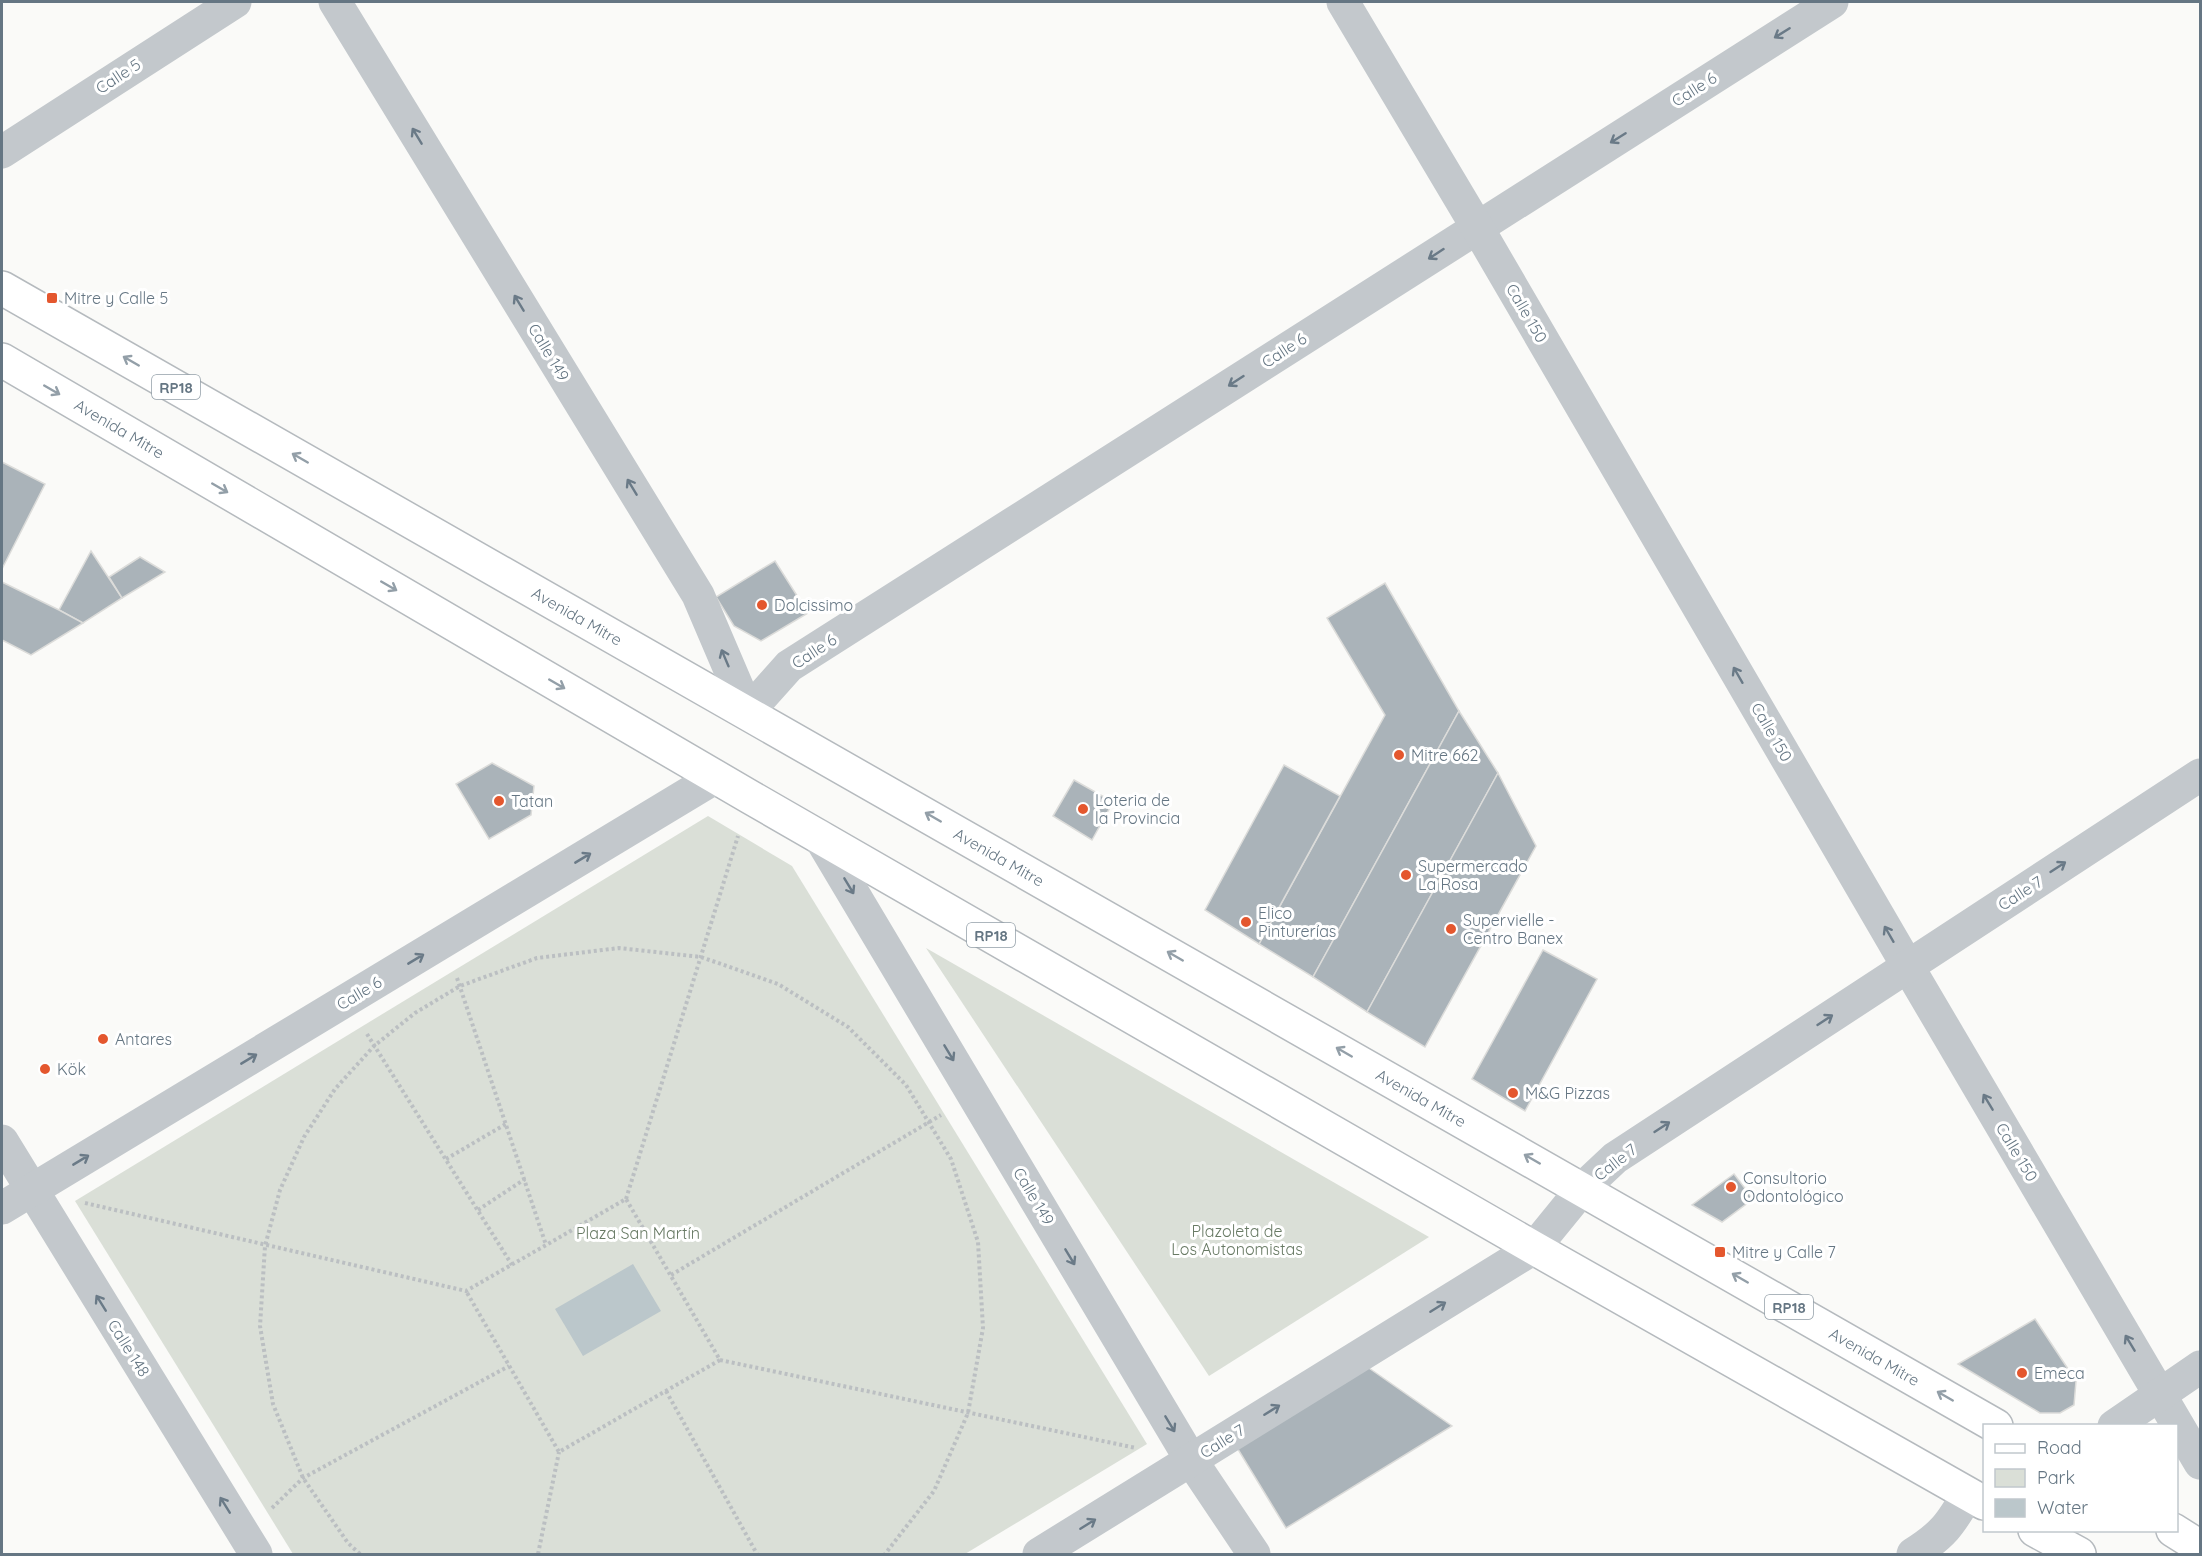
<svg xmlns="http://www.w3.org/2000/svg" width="2202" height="1556" font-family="Quicksand,sans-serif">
	<rect width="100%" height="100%" fill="#fafaf8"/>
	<!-- green -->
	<g fill="#dadfd7">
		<path d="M708,816l84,50 355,578 -182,110h-672l-218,-353z"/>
		<path d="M926,948l503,289 -220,139z"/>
	</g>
	<!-- water -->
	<path fill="#bbc7cb" d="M633,1264l28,47 -78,45 -28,-47z"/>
	<!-- building -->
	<g fill="#aab3b9" stroke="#dcdcda" stroke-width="1.5">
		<path d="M2,462l43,22 -43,85z"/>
		<path d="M91,551l31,47 -39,25 -24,-13z"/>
		<path d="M140,557l25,15 -43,26 -13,-21z"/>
		<path d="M775,561l33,52 -47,28 -27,-15 -18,-29z"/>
		<path d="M2,582l57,28 24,13 -52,32 -29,-15z"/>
		<path d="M1385,583l74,128 -146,266 -54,-33 126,-229 -58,-97z"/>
		<path d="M1459,711l39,62 -131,239 -54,-35z"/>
		<path d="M492,763l42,23 -3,29 -42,24 -33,-55z"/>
		<path d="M1284,765l56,31 -81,148 -54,-34z"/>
		<path d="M1498,773l38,73 -111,201 -58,-35z"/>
		<path d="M1074,780l39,22 -21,38 -39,-24z"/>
		<path d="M1543,950l54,29 -72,132 -53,-32z"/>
		<path d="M1734,1174l19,25 -31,23 -30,-17z"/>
		<path d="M2035,1319l41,62 -2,24 -14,8h-20l-82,-49z"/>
		<path d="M1366,1366l86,60 -166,102 -50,-82z"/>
	</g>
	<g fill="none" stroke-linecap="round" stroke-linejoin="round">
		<defs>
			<g id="major">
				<path id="s1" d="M2,288l1994,1138"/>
				<path id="s2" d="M2,360l748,437 784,451 450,255"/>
				<path d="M2035,1530l44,24"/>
				<path d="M2173,1530l27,17"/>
			</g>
		</defs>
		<!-- major casing -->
		<use href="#major" stroke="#b5babe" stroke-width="36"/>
		<!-- path -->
		<g stroke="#bbbfc2" stroke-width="4" stroke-dasharray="3 3" stroke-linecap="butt">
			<path d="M457,978l89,267"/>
			<path d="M367,1034l145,231"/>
			<path d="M446,1159l60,-35"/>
			<path d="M626,1199l112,-363"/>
			<path d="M85,1203l381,88 160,-92 94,161 -161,92 -93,-161"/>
			<path d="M478,1210l47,-31"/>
			<path d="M671,1275l270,-160"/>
			<path d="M720,1360l416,88"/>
			<path d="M666,1391l91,163"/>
			<path d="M272,1508l31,-30 206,-112"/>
			<path d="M360,1554l-12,-11 -45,-65 -30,-74 -13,-78 5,-80 15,-56 24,-53 31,-48 39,-43 41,-33 45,-27 77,-28 82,-10 82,9 77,27 70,43 58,58 45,74 27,83 5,86 -15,85 -34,78 -49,63"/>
			<path d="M538,1554l21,-102"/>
		</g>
		<!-- minor -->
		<g stroke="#c3c8cc" stroke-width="33">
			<path d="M335,2l363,593 50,117 41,-46 1043,-664"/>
			<path d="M1343,2l134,225 430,738 293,498"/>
			<path d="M2,152l233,-150"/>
			<path d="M819,836l372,624 63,94"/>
			<path d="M2,1141l254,413"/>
			<path d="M2,1208l714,-431"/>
			<path d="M2114,1426l86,-59"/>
			<path d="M1039,1554l495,-306 49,-60 32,-30 585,-383"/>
			<path d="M1913,1554c30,-19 37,-29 55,-60"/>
		</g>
		<!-- major -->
		<use href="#major" stroke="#fff" stroke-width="33"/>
	</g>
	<!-- one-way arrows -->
	<defs><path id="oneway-shaft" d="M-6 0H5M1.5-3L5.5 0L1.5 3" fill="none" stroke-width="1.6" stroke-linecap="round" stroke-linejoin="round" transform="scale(1.5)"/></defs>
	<g stroke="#6a7a87">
		<use href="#oneway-shaft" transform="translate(1782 33) rotate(148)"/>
		<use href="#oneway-shaft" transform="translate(417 136) rotate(-121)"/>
		<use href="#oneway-shaft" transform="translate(1618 138) rotate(148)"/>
		<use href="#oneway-shaft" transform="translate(1436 254) rotate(147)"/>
		<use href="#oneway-shaft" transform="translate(519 303) rotate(-121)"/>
		<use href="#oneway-shaft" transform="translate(1236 381) rotate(147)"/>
		<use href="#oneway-shaft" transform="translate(632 487) rotate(-121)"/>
		<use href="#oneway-shaft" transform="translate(725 658) rotate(-113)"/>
		<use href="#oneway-shaft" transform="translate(1738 675) rotate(-120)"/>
		<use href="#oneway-shaft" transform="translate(583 858) rotate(-31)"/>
		<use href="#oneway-shaft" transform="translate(2058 867) rotate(-33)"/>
		<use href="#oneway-shaft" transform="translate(849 886) rotate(59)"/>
		<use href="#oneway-shaft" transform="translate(1889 934) rotate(-120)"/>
		<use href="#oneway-shaft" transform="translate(416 959) rotate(-31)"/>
		<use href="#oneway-shaft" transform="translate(1825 1020) rotate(-33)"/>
		<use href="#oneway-shaft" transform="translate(949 1053) rotate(59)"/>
		<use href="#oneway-shaft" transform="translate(249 1059) rotate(-31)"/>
		<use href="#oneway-shaft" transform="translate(1988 1102) rotate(-121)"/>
		<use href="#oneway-shaft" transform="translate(1662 1127) rotate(-33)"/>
		<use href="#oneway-shaft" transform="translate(81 1160) rotate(-31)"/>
		<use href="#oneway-shaft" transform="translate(1070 1257) rotate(59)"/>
		<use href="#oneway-shaft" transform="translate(101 1303) rotate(-122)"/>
		<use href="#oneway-shaft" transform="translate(1438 1307) rotate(-32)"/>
		<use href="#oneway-shaft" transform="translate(2130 1343) rotate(-121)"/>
		<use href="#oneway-shaft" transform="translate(1272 1410) rotate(-32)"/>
		<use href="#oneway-shaft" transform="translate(1170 1424) rotate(59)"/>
		<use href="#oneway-shaft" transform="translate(225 1505) rotate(-122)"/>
		<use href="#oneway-shaft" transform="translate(1088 1524) rotate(-32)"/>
	</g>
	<g stroke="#939fa8">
		<use href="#oneway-shaft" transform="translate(131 361) rotate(-150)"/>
		<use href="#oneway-shaft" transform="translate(52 390) rotate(30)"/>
		<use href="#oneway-shaft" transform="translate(300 458) rotate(-150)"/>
		<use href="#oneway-shaft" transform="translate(220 488) rotate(30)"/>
		<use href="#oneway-shaft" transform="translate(389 586) rotate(30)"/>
		<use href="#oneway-shaft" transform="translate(557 684) rotate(30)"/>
		<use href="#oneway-shaft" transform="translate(933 817) rotate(-150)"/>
		<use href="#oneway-shaft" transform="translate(1175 956) rotate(-150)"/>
		<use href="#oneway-shaft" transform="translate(1344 1052) rotate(-150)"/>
		<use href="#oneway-shaft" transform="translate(1532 1159) rotate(-150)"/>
		<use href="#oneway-shaft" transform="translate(1740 1278) rotate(-150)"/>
		<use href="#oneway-shaft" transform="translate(1945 1396) rotate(-150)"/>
	</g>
	<!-- markers -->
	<g fill="#e4572e" stroke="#fff" stroke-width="2">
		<rect x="46" y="292" width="12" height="12" rx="3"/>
		<circle cx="762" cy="605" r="6"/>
		<circle cx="1399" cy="755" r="6"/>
		<circle cx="499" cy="801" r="6"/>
		<circle cx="1083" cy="809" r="6"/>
		<circle cx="1406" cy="875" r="6"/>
		<circle cx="1246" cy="922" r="6"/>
		<circle cx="1451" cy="929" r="6"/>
		<circle cx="103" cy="1039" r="6"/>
		<circle cx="45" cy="1069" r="6"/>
		<circle cx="1513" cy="1093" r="6"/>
		<circle cx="1731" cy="1187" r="6"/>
		<rect x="1714" y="1246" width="12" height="12" rx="3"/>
		<circle cx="2022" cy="1373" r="6"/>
	</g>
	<g text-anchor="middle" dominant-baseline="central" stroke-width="6" stroke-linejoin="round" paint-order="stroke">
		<!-- shield labels -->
		<g fill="#fff" stroke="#939fa8" stroke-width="1.5">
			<rect x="152" y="375" width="48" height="24" rx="4.5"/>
			<rect x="967" y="923" width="48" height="24" rx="4.5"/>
			<rect x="1765" y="1295" width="48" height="24" rx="4.5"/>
		</g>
		<g font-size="15" font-weight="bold" fill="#657683">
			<text x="176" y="387">RP18</text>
			<text x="991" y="935">RP18</text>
			<text x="1789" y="1307">RP18</text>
		</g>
		<!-- street labels -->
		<g font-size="16" fill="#657683" stroke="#fff">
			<text transform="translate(118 76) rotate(-33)">Calle 5</text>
			<text transform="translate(1694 89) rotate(-32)">Calle 6</text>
			<text transform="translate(1527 313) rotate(60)">Calle 150</text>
			<text transform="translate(1284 350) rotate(-33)">Calle 6</text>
			<text transform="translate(549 352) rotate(59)">Calle 149</text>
			<text stroke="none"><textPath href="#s2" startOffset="136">Avenida Mitre</textPath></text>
			<text stroke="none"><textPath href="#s1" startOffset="662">Avenida Mitre</textPath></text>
			<text transform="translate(814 651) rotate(-33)">Calle 6</text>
			<text transform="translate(1772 732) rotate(60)">Calle 150</text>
			<text stroke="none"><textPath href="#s1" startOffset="1148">Avenida Mitre</textPath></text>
			<text transform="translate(2020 893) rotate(-33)">Calle 7</text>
			<text transform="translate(359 993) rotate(-31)">Calle 6</text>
			<text stroke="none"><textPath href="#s1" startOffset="1634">Avenida Mitre</textPath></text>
			<text transform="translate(2017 1152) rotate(59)">Calle 150</text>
			<text transform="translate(1615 1162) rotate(-38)">Calle 7</text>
			<text transform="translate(1034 1196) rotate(59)">Calle 149</text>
			<text transform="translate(129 1348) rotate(58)">Calle 148</text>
			<text stroke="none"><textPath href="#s1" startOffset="2156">Avenida Mitre</textPath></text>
			<text transform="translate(1222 1441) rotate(-32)">Calle 7</text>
		</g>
		<!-- poi labels -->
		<g font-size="16" fill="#657683" stroke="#fff" text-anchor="start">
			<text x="64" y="298">Mitre y Calle 5</text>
			<text x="774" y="605">Dolcissimo</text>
			<text x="1411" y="755">Mitre 662</text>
			<text x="1095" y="800">Loteria de<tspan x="1095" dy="18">la Provincia</tspan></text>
			<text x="511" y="801">Tatan</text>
			<text x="1418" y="866">Supermercado<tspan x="1418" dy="18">La Rosa</tspan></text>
			<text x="1258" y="913">Elico<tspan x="1258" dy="18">Pinturerías</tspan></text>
			<text x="1463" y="920">Supervielle -<tspan x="1463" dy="18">Centro Banex</tspan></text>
			<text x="115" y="1039">Antares</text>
			<text x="57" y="1069">Kök</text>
			<text x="1525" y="1093">M&amp;G Pizzas</text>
			<text x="1743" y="1178">Consultorio<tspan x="1743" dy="18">Odontológico</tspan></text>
			<text x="1732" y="1252">Mitre y Calle 7</text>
			<text x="2034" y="1373">Emeca</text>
		</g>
		<!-- park labels -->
		<g font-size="16" fill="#687a64" stroke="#fff">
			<text x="1237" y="1231">Plazoleta de<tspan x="1237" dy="18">Los Autonomistas</tspan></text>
			<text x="638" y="1233">Plaza San Martín</text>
		</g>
	</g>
	<!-- border -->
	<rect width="2202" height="1556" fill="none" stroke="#657683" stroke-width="6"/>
	<!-- legend -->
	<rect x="1983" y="1424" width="195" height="108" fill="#ffffff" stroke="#c1c8cd" stroke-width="1.5"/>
	<rect x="1995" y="1444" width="30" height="9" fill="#ffffff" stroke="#c1c8cd" stroke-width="1.5"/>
	<text x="2037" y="1454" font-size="18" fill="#657683">Road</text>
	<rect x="1995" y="1469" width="30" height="18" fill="#dadfd7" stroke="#c1c8cd" stroke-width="1.5"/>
	<text x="2037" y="1484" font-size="18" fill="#657683">Park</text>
	<rect x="1995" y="1499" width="30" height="18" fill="#bbc7cb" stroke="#c1c8cd" stroke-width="1.5"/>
	<text x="2037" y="1514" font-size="18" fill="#657683">Water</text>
</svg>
